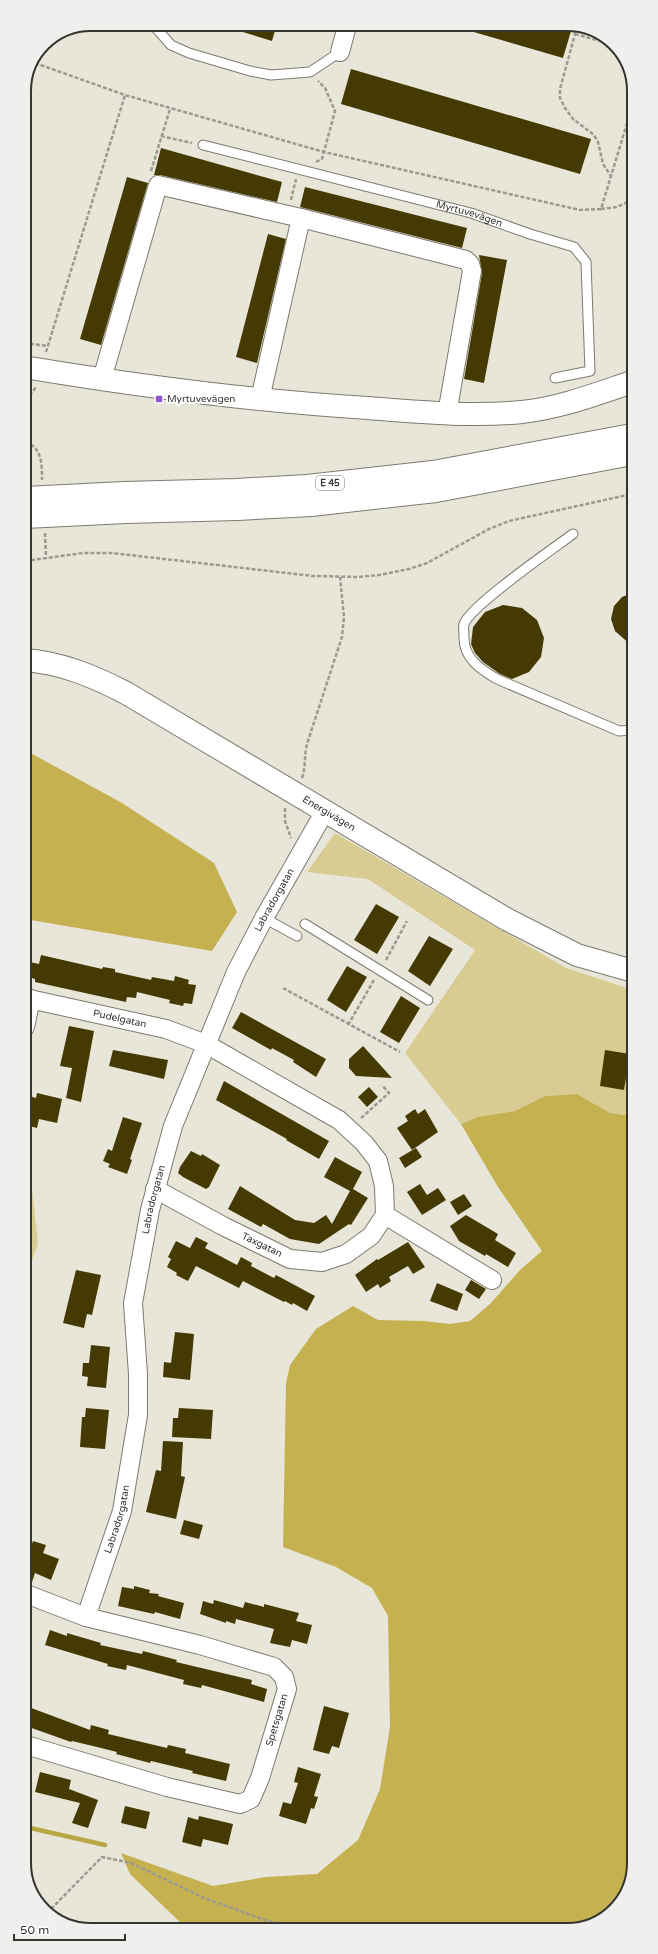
<svg xmlns="http://www.w3.org/2000/svg" width="658" height="1954" font-family="'Varela Round',sans-serif">
	<rect width="100%" height="100%" fill="#e8e6d8"/>
	<!-- green -->
	<g fill="#d8cc92">
		<path d="M335,833l231,135 67,22v126l-23,-3 -33,-19 -32,2 -30,15 -37,6 -17,7 -56,-71 70,-103 -107,-71 -61,-7z"/>
		<path d="M25,1186l7,2 6,56 -12,33z"/>
	</g>
	<!-- forest -->
	<g fill="#c5b150">
		<path d="M25,750l97,53 92,60 23,49 -25,39 -187,-32z"/>
		<path d="M577,1094l33,19 23,3 1,748 -14,40 -36,24 -397,1 -57,-55 -9,-21 92,33 53,-9 51,-3 41,-34 22,-51 10,-62 -2,-111 -16,-28 -36,-21 -53,-20 3,-164 4,-18 26,-36 37,-23 25,14 46,1 26,3 20,-3 20,-17 31,-35 21,-18 -44,-64 -37,-63 17,-7 37,-6 30,-15z"/>
	</g>
	<g fill="none" stroke-linecap="round" stroke-linejoin="round">
		<!-- stream -->
		<path stroke="#baa645" stroke-width="4.5" d="M26,1827l79,18"/>
	</g>
	<!-- building -->
	<g fill="#453a02">
		<path d="M549,24l22,7 -8,27 -103,-30 1,-3z"/>
		<path d="M237,27h39l-4,14 -36,-11z"/>
		<path d="M351,69l240,70 -11,35 -239,-70z"/>
		<path d="M161,148l121,34 -5,20 -117,-27h-6z"/>
		<path d="M127,177l21,6 -47,162 -21,-6z"/>
		<path d="M305,187l162,41 -5,20 -162,-41z"/>
		<path d="M268,234l18,5 -29,124 -21,-6z"/>
		<path d="M479,255l28,5 -23,123 -20,-4 18,-106z"/>
		<path d="M632,593v53l-17,-15 -4,-12 3,-13 8,-9z"/>
		<path d="M503,605l19,3 15,12 7,18 -3,19 -12,15 -17,7 -12,-5 -17,-12 -8,-9 -4,-9 2,-17 12,-15z"/>
		<path d="M376,904l23,13 -22,37 -23,-14z"/>
		<path d="M429,936l24,13 -23,37 -22,-15z"/>
		<path d="M41,955l61,14 1,-2 12,2v3l36,8 1,-3 22,4 1,-5 14,4 -1,4 8,1 -4,19 -8,-1 -1,3 -14,-3 1,-3 -33,-8 -1,6 -9,-1 -1,5 -91,-20v-3l-10,-3v-15l14,3z"/>
		<path d="M347,966l20,11 -21,35 -19,-12z"/>
		<path d="M401,996l19,12 -21,35 -19,-11z"/>
		<path d="M241,1012l85,47 -10,18 -23,-15 1,-2 -22,-12 -1,2 -39,-22z"/>
		<path d="M69,1026l25,5 -13,71 -15,-4 6,-30 -12,-2z"/>
		<path d="M363,1046l29,32 -36,-2 -7,-8v-9z"/>
		<path d="M113,1050l55,10 -4,19 -55,-13z"/>
		<path d="M605,1050l25,4 -6,36 -24,-4z"/>
		<path d="M224,1081l105,60 -10,18 -33,-19 1,-1 -71,-39z"/>
		<path d="M369,1087l9,10 -11,10 -9,-10z"/>
		<path d="M37,1093l25,6 -5,24 -18,-4 -2,9 -12,-3v-30l11,3z"/>
		<path d="M415,1109l3,5 7,-5 13,23 -26,18 -15,-22 11,-7 -3,-5z"/>
		<path d="M123,1117l19,6 -12,36 2,1 -5,14 -19,-7 2,-3 -7,-3 5,-12 4,2z"/>
		<path d="M416,1148l6,9 -17,11 -6,-10z"/>
		<path d="M191,1151l10,5 1,-2 18,11 -11,22 -3,2 -23,-12 -5,-4 2,-6z"/>
		<path d="M335,1157l27,15 -9,17 15,9 -17,27 -2,-1 -30,20 -29,-5 -27,-15 -2,3 -33,-18 12,-23 55,34 19,3 12,-8 6,9 18,-33 -26,-14z"/>
		<path d="M420,1184l7,11 11,-7 8,12 -24,15 -15,-23z"/>
		<path d="M464,1194l8,12 -14,9 -8,-13z"/>
		<path d="M466,1215l32,19 -3,6 21,13 -8,14 -22,-13 -1,2 -26,-15 -9,-15z"/>
		<path d="M196,1237l12,6 -3,5 32,17 4,-8 11,6 -1,3 23,12 2,-3 39,21 -8,15 -14,-8 -1,2 -7,-4 -1,1 -41,-21 -4,7 -43,-22 -8,15 -12,-6 1,-2 -10,-6 4,-8 -3,-2 8,-16 14,7z"/>
		<path d="M408,1242l17,25 -12,7 -5,-8 -19,11 2,4 -11,7 -2,-4 -12,8 -11,-17 22,-16 1,1z"/>
		<path d="M76,1270l25,5 -9,40 -5,-1 -3,14 -21,-5z"/>
		<path d="M471,1280l15,9 -7,10 -14,-9z"/>
		<path d="M437,1283l26,11 -6,17 -27,-10z"/>
		<path d="M175,1332l19,2 -4,46 -27,-3 1,-15 7,1z"/>
		<path d="M91,1345l19,2 -4,41 -19,-2 1,-9 -6,-1 1,-13h6z"/>
		<path d="M86,1408l23,2 -4,39 -25,-2 2,-30h3z"/>
		<path d="M179,1408l34,2 -2,29 -39,-2 1,-19h5z"/>
		<path d="M163,1441l20,1 -2,34 4,1 -9,42 -30,-7 10,-42 5,1z"/>
		<path d="M184,1520l19,5 -4,14 -19,-5z"/>
		<path d="M33,1541l13,4 -3,8 16,6 -8,21 -16,-7 -4,12 -5,-1v-23z"/>
		<path d="M134,1586l16,4 -1,3 10,1 -1,2 26,7 -4,16 -25,-7 -1,2 -36,-8 4,-19 12,2z"/>
		<path d="M214,1600l29,8 2,-6 19,5v-3l35,9 -3,8 16,4 -5,19 -15,-4 -2,7 -20,-4 4,-14 -38,-10 -1,5 -9,-3v2l-26,-9 3,-13 10,3z"/>
		<path d="M50,1630l17,6v-3l34,10 -1,2 42,9 1,-3 34,9 -1,2 76,18 -1,4 16,5 -3,13 -62,-17 -1,3 -18,-4 1,-4 -57,-15 -1,5 -19,-4 1,-2 -63,-19z"/>
		<path d="M26,1706l64,24 1,-5 18,5 -1,4 59,14 1,-3 18,4 -1,4 45,11 -4,17 -34,-8 1,-2 -42,-10 -1,2 -34,-9 1,-2 -20,-5 -25,-6 -1,1 -45,-16z"/>
		<path d="M324,1706l25,7 -10,35 -7,-2 -3,8 -16,-4z"/>
		<path d="M298,1767l23,7 -7,22 4,1 -4,12 -3,-1 -5,16 -27,-8 4,-14 8,2 7,-21 -4,-1z"/>
		<path d="M40,1772l31,8 -2,9 29,11 -10,28 -16,-5 8,-20 -45,-11z"/>
		<path d="M125,1806l25,6 -4,17 -25,-6z"/>
		<path d="M199,1816l34,8 -5,21 -25,-6 -2,8 -19,-5 6,-25 10,3z"/>
	</g>
	<g fill="none" stroke-linecap="round" stroke-linejoin="round">
		<defs>
			<g id="service">
				<path d="M156,28l15,17 18,8 61,18 21,4 39,-3 30,-20"/>
				<path id="s1" d="M203,145l268,68 59,21 44,13 12,15 4,109 -35,7"/>
				<path d="M573,534c-19,14 -103,72 -109,90 -1,3 0,8 0,12 -1,22 16,33 33,43l122,52 14,-1"/>
				<path d="M264,918l33,18"/>
				<path d="M305,924l123,76"/>
			</g>
			<g id="minor">
				<path d="M340,52l7,-26"/>
				<path d="M102,379l56,-194 143,33 165,42 4,4 2,7 -25,143"/>
				<path d="M260,399l41,-181"/>
				<path id="s2" d="M25,998l141,31 40,15 133,76 25,23 14,18 6,25 1,29 -14,21 -25,18 -24,8 -32,-3 -67,-33 -68,-37"/>
				<path d="M25,1027l6,-28"/>
				<path d="M385,1215l107,65"/>
				<path d="M26,1594l60,23 114,28 74,22 10,10 3,12 -27,89 -9,21 -11,5 -73,-17 -141,-42"/>
				<path id="s3" d="M86,1617l36,-106 16,-96v-41l-5,-71 17,-93 23,-84 63,-154 28,-54 61,-107"/>
			</g>
			<g id="tertiary">
				<path d="M24,367c114,19 229,34 344,41 51,4 103,9 154,4 38,-4 74,-18 110,-30"/>
				<path id="s4" d="M25,660c37,3 68,16 101,33l382,227 69,35 56,16"/>
			</g>
			<g id="trunk">
				<path d="M25,498l99,-5 112,-3 71,-4 126,-14 199,-37"/>
				<path d="M25,517l101,-5 111,-3 74,-4 125,-14 196,-37"/>
			</g>
		</defs>
		<!-- service casing -->
		<use href="#service" stroke="#7d7a6f" stroke-width="11"/>
		<!-- minor casing -->
		<use href="#minor" stroke="#7d7a6f" stroke-width="20"/>
		<!-- tertiary casing -->
		<use href="#tertiary" stroke="#7d7a6f" stroke-width="24"/>
		<!-- trunk casing -->
		<use href="#trunk" stroke="#7d7a6f" stroke-width="24"/>
		<!-- path -->
		<g stroke="#9c9a90" stroke-width="2.5" stroke-dasharray="4 2" stroke-linecap="butt">
			<path d="M575,26v8l-15,55v9l5,10 8,11 21,16 4,7 5,22 8,12"/>
			<path d="M575,34l39,11"/>
			<path d="M35,63l90,32 199,57 256,58 21,-1 31,-102"/>
			<path d="M161,136l31,7"/>
			<path d="M316,162l6,-3 13,-48 -10,-23 -7,-7"/>
			<path d="M151,171l19,-62"/>
			<path d="M291,200l5,-21"/>
			<path d="M601,209l16,-2 15,-7"/>
			<path d="M24,343l23,3"/>
			<path d="M46,352l79,-257"/>
			<path d="M24,398l9,-6 3,-6"/>
			<path d="M25,442c17,5 17,22 17,38"/>
			<path d="M45,533l1,25"/>
			<path d="M25,561l58,-8h29l201,23 45,1 21,-2 30,-6 18,-6 62,-34 20,-8 123,-27"/>
			<path d="M302,778c4,-11 2,-23 5,-34l35,-107 2,-20 -4,-40"/>
			<path d="M285,808v13l6,17"/>
			<path d="M386,960l21,-39"/>
			<path d="M283,988l117,64"/>
			<path d="M348,1025l26,-45"/>
			<path d="M361,1118l28,-25 -7,-8"/>
			<path d="M45,1910l7,-2 50,-51 29,6 73,35 61,22 41,9"/>
		</g>
		<!-- service -->
		<use href="#service" stroke="#fff" stroke-width="9"/>
		<!-- minor -->
		<use href="#minor" stroke="#fff" stroke-width="18"/>
		<!-- tertiary -->
		<use href="#tertiary" stroke="#fff" stroke-width="22"/>
		<!-- trunk -->
		<use href="#trunk" stroke="#fff" stroke-width="22"/>
	</g>
	<!-- markers -->
	<rect fill="#9058d0" stroke="#fff" stroke-width="1.5" x="155" y="395" width="8" height="8" rx="2"/>
	<g text-anchor="middle" dominant-baseline="central" stroke-width="4" stroke-linejoin="round" paint-order="stroke">
		<!-- shield labels -->
		<rect fill="#fff" stroke="#72716d" stroke-width="1" x="316" y="476" width="28" height="14" rx="3"/>
		<g font-size="9" font-weight="bold" fill="#35342f">
			<text x="330" y="483">E 45</text>
		</g>
		<!-- street labels -->
		<g font-size="10" fill="#35342f" stroke="#fff">
			<text stroke="none"><textPath href="#s1" startOffset="275">Myrtuvevägen</textPath></text>
			<text stroke="none"><textPath href="#s4" startOffset="343">Energivägen</textPath></text>
			<text stroke="none"><textPath href="#s3" startOffset="751">Labradorgatan</textPath></text>
			<text stroke="none"><textPath href="#s2" startOffset="97">Pudelgatan</textPath></text>
			<text stroke="none"><textPath href="#s3" startOffset="427">Labradorgatan</textPath></text>
			<text transform="translate(262 1245) rotate(26)">Taxgatan</text>
			<text stroke="none"><textPath href="#s3" startOffset="103">Labradorgatan</textPath></text>
			<text transform="translate(277 1720) rotate(-73)">Spetsgatan</text>
		</g>
		<!-- poi labels -->
		<g font-size="10" fill="#35342f" stroke="#fff" text-anchor="start">
			<text x="167" y="399">Myrtuvevägen</text>
		</g>
	</g>
	<!-- crop -->
	<path d="M0 0H658V1954H0ZM91 31H567A60 60 0 0 1 627 91V1863A60 60 0 0 1 567 1923H91A60 60 0 0 1 31 1863V91A60 60 0 0 1 91 31Z" fill="#efefee" fill-rule="evenodd"/>
	<path fill="none" stroke="#35342f" stroke-width="2" d="M91 31H567A60 60 0 0 1 627 91V1863A60 60 0 0 1 567 1923H91A60 60 0 0 1 31 1863V91A60 60 0 0 1 91 31Z"/>
	<!-- scale -->
	<path d="M14 1934v6h111v-6" fill="none" stroke="#35342f" stroke-width="2"/>
	<text x="20" y="1934" font-size="12" fill="#35342f" stroke="#ffffff" stroke-width="3" paint-order="stroke">50 m</text>
</svg>
